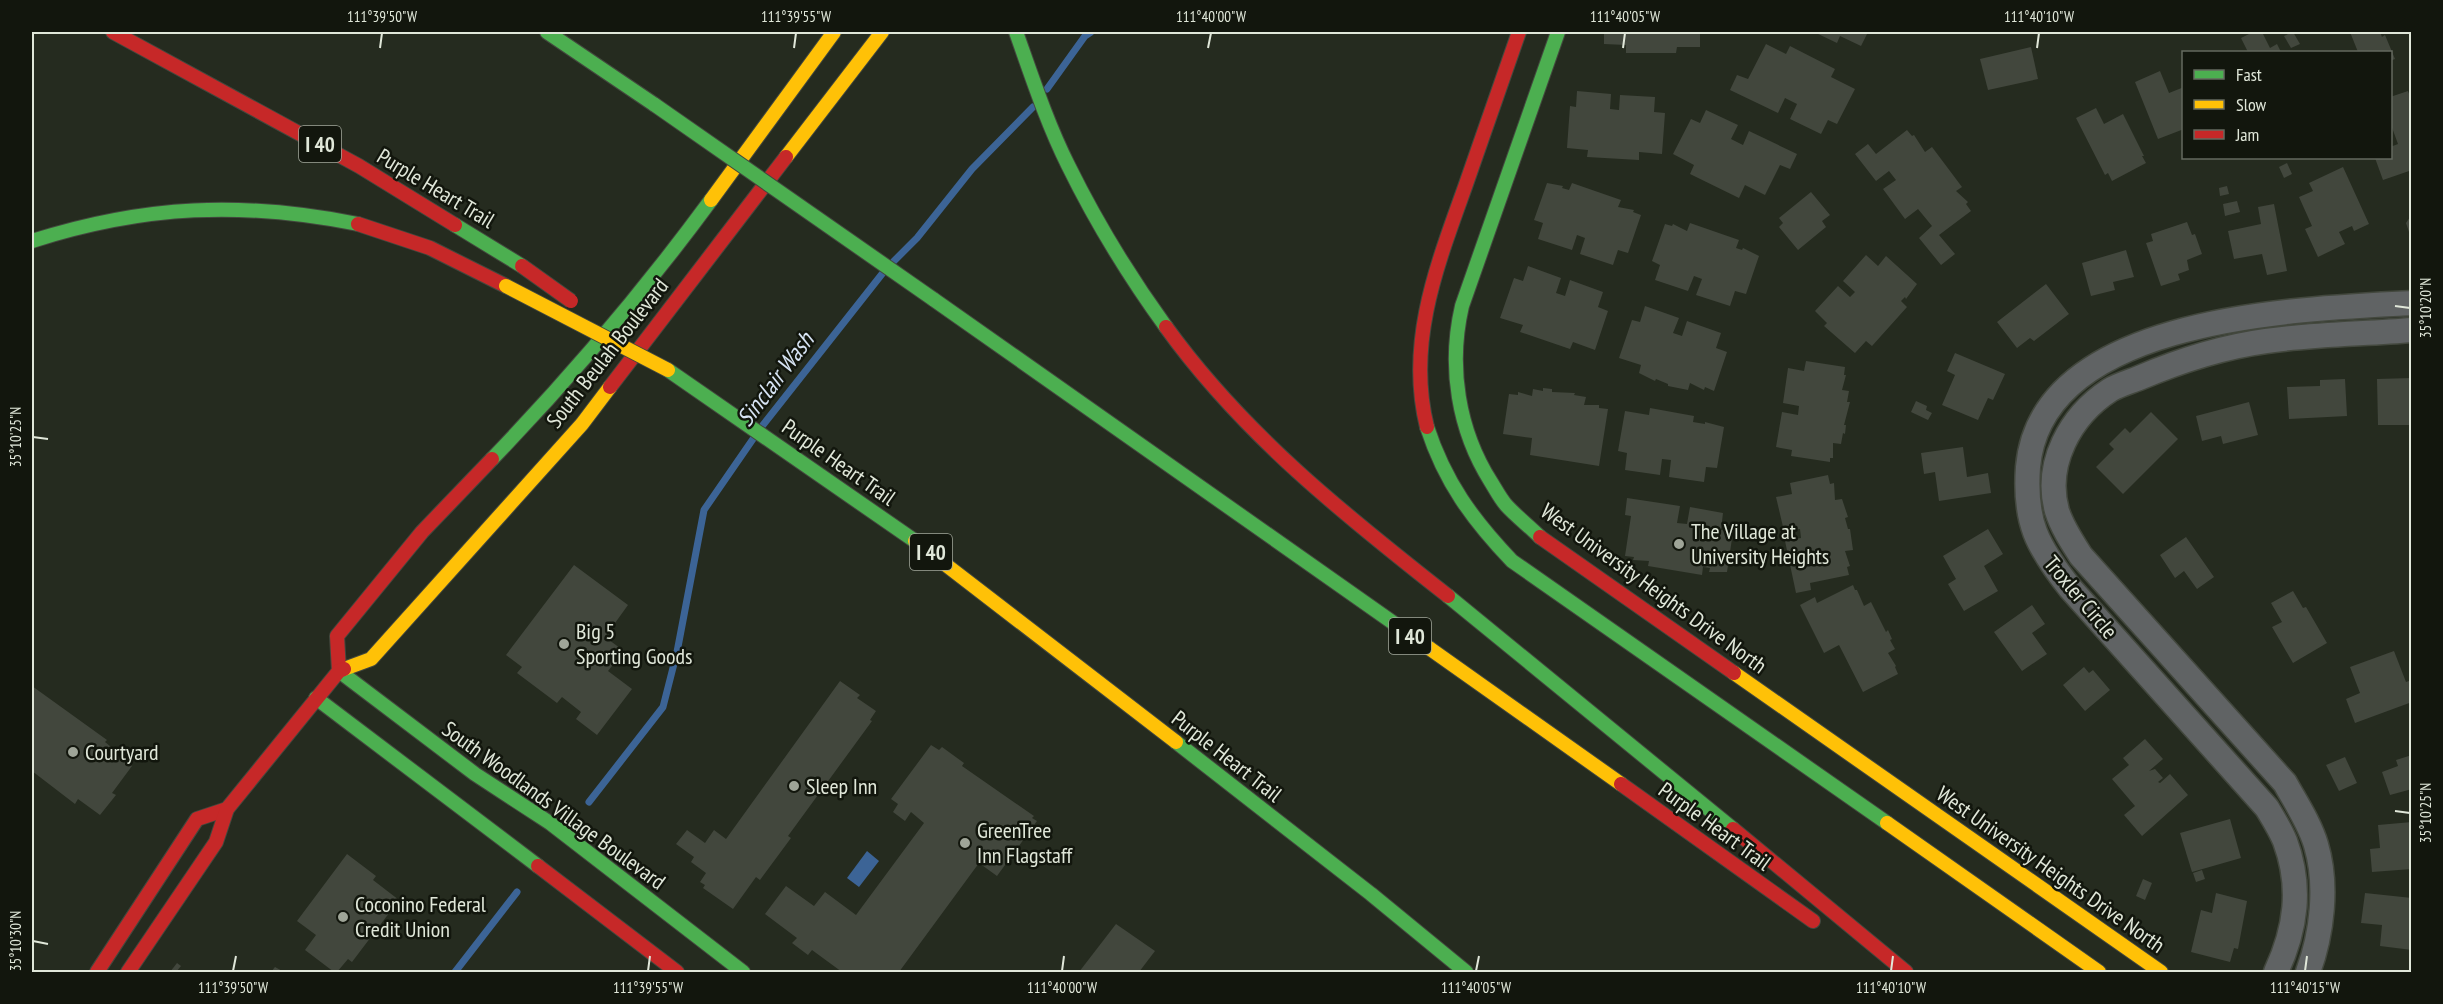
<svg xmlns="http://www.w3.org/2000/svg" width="2443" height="1004" font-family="'PT Sans Narrow',sans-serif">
	<rect width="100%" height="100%" fill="#252b1f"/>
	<!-- water -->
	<path fill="#3c6496" d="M867,851l12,10 -20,26 -12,-9z"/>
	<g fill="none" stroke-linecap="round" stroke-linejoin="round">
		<!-- stream -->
		<g stroke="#3c6496" stroke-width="7">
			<path d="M1047,89l38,-53 6,-4"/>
			<path d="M894,261l23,-23 55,-69 61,-62"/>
			<path d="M763,425l119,-151"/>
			<path d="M589,802l74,-95 14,-55 27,-142 49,-71"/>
			<path d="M455,972l62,-80"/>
		</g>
	</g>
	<!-- building -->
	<g fill="#42473d">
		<path d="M1604,32h96v15h-23l-1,6h-50v-8l-22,-1z"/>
		<path d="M1814,32h54l-7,14 -21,-10 -3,7z"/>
		<path d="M1993,32h18v2l-18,-1z"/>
		<path d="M2253,32h9l8,16 7,-4 4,8h-33l-7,-14z"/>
		<path d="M2293,32l7,12 -9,4 -7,-12z"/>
		<path d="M2350,32h30l2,5 3,-2 10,24 -5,2v-9h-32z"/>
		<path d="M1766,44l20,10 4,-8 45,23 -4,8 24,12 -18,35 -9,-4 -7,14 -31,-15 7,-15 -12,-6 -7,15 -48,-23 7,-15 11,4z"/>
		<path d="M2031,47l7,32 -50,11 -8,-31z"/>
		<path d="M2160,71l9,22 15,-6v42l-26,10 -23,-57z"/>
		<path d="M1577,91l34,3 -1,15 9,1 1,-15 35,2 -1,15 11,1 -3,41 -23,-2v8l-52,-3 1,-7 -21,-2 3,-42 6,1z"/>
		<path d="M2408,91l4,10v69l-29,10 -8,-22h15v-11l8,-3 -8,-22v-25z"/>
		<path d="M2096,108l8,16 19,-10 21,42h-2l4,7 -34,18 -4,-8 -3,2 -29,-57z"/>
		<path d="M1706,110l32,15 -7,14 12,6 6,-14 48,23 -7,15 -10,-4 -15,30 -20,-10 -6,13 -49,-24 4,-9 -21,-11 18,-35 9,4z"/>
		<path d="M1907,130l5,6 2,-1 11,17 7,-5 30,40 -6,4 12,11 -2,2 5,7 -32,24 16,19 -14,11 -22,-27 13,-12 -14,-17 -13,10 -22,-30 13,-9 -7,-9 -13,10 -21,-27 13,-10 8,10z"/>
		<path d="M2287,163l5,11 -8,4 -5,-11z"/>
		<path d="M2343,167l26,57 -15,7 -2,-5 -13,6 6,12 -27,13 -13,-28 7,-3 -13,-29 14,-6 -4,-8z"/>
		<path d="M1547,183l16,3 -1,2 7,2 3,-7 49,17 -3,7 16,3 -1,2 8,3 -13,38 -10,-3 -5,15 -33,-11 5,-16 -8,-3 -5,15 -34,-11 5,-16 -9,-3z"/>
		<path d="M2227,186l2,8 -9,2 -1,-8z"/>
		<path d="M1811,192l19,23 -8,6 4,6 -28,23 -19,-23 4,-4 -4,-5z"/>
		<path d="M2237,201l3,11 -15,4 -2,-12z"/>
		<path d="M2274,204l13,67 -20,4 -5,-21 -28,5 -6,-28 33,-7 -3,-17z"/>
		<path d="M2412,214v18h-3l-3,-9z"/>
		<path d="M2187,222l5,13 3,-1 7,20 -15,6 2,10 -11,4 2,6 -19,6 -15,-43 7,-2 -2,-7z"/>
		<path d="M1690,223l49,17 -3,8 6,2 1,-2 16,8 -13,38 -11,-3 -5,15 -34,-11 6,-16 -8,-3 -6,15 -33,-11 5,-15 -8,-4 13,-37 7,2 1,-2 14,7z"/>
		<path d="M2126,250l8,27 -21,5 2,8 -24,6 -9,-33z"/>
		<path d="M1866,255l12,11 8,-10 31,28 -11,15 -1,-2 -4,4 6,6 -35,39 -6,-5 -11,12 -31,-27 3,-3 -12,-12 23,-25 12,11 5,-5 -12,-11z"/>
		<path d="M1528,266l33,12 -5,15 9,3 5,-16 33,12 -5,15 10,4 -13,39 -22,-8 -3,7 -50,-17 3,-7 -23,-7 14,-40 9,3z"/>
		<path d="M2046,284l23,30 -35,27 -4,-3 -13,10 -20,-26z"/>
		<path d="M1645,306l34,12 -6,15 9,3 5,-15 34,12 -5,15 11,4 -13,39 -9,-4 -1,3 -14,-7 -2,7 -20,-4v-2l-12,-5 -1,2 -16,-8 2,-8 -22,-7 13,-38 8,2z"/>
		<path d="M1955,353l50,21 -12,26 -5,-2 -10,22 -36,-15 13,-30 -8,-4z"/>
		<path d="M1806,361l39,6 -1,8h2l-4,15 7,1 -2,11h3l-6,23h2l-1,9 -2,-1 -2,11 -8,-1v15h-3v4l-39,-6 1,-6 -16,-3 6,-35 16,3 1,-9 -16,-3 5,-35 16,3z"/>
		<path d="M2412,378v47h-34l-1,-46z"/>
		<path d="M2345,379l2,37 -58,3 -2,-32 33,-1v-6z"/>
		<path d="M1543,388l9,1v3l23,1 -1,2 12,2 -2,8h15v3l9,1 -9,57 -69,-11 2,-17 -29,-4 6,-40 9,1v-3l14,4 1,-7 10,2z"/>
		<path d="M1916,401l11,5 -1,4 6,3 -4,7 -17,-8z"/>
		<path d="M2249,402l9,33 -35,9 -2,-8 -19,5 -6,-25z"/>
		<path d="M1650,408l44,8 -1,6 12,2v-2l19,5 -7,41 -11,-1 -2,15 -35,-5 2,-17 -9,-1 -2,16 -35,-5 2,-17 -9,-2 7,-40 24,4z"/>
		<path d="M2151,412l27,27 -55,55 -27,-27 18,-18 -5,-5 16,-16 5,5z"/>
		<path d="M1963,447l4,30 21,-4 3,20 -52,8 -4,-29 -11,2 -3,-21z"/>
		<path d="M1828,475l2,9 4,-1 1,17 7,-1 6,18 -3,1 3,11h2l3,21 -8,1 5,15 -3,1 2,8 -39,8 1,7 -15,3 -11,-52 16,-3 -1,-9 -16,2 -8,-34 16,-3 -2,-11z"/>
		<path d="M1627,498l53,8 -3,17 10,1 3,-17 33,6 -2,17 12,2 -6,40h-18l1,-4 -7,-1 -1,8 -54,-9 1,-5 -16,-1 1,-3 -9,-1 6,-40 -6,-1z"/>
		<path d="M1988,529l15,25 -19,12 14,25 -34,20 -16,-27 8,-5 -13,-23z"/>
		<path d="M2186,537l28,40 -17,12 -13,-18 -9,7 -15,-23z"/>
		<path d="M574,565l54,40 -23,32 19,14 -16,20 24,18 -35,46 -21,-16 5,-7 -19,-15 -5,6 -40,-30 5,-6 -16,-12z"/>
		<path d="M1853,585l2,5h2l7,16 7,-4 15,30 2,-2 4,9 -2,1 5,9 -7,4 8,13 -1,1 3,7 -35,18 -24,-47 -15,8 -24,-48 15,-8 2,6z"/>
		<path d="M2293,591l10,17 3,-1 21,36 -34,20 -21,-36 10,-5 -11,-19z"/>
		<path d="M2032,605l13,19 -13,9 15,21 -25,17 -28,-39z"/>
		<path d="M2394,651l12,31 6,-2v22l-57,21 -9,-24 14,-6 -10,-26z"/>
		<path d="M2084,667l5,6 4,-3 17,20 -25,21 -22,-26z"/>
		<path d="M840,681l20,14 -3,3 19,13 -6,9 2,1 -84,115 3,2 -31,42 -4,-3 -23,32 -30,-21 2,-3 -5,-3 6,-9 -15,-11 3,-5 -18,-13 11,-14 18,13 9,-13 12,9z"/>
		<path d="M32,686l75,54 -2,2 11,9 -2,2 18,13 -20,27 4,2 -16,20 -22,-16 -3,5 -43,-33z"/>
		<path d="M2145,739l18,20 -14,12 6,-2 8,9 -5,4 2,1 10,-9 18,21 -46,41 -18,-21 11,-9 -23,-27 17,-14 -6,-7z"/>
		<path d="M931,745l8,5 3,-3 22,16 -2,3 72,50 -2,2 5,3 -40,55 -18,-13 -80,109h-57l-30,-22 -4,5 -16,-12 5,-5 -32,-24 21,-28 28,20 11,-14 31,23 68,-92 -13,-11 -6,9 -12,-9 5,-8 -7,-5z"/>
		<path d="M2412,755v34l-22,6 -8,-23 16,-6 -2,-6z"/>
		<path d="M2345,757l12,26 -18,8 -13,-26z"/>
		<path d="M2230,819l11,39 -49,14 -12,-39z"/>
		<path d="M2412,822v47l-40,3 -2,-23 10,-1 -2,-23z"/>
		<path d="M347,854l29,22 -3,4 26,20 -47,62 -4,-3 -11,13h-3l-29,-22 11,-15 -19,-14z"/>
		<path d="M2202,870l3,9 -9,3 -3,-9z"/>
		<path d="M2143,879l9,4 -7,17 -9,-4z"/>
		<path d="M2216,893l31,8 -9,48 -4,-1 -4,14 -39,-10 10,-42 11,3z"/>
		<path d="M2365,893l47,5v52l-32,-4 2,-21 -21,-2z"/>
		<path d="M1116,924l39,27 -16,21h-60z"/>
		<path d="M177,963l4,3 -5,6h-6z"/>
		<path d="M275,967l9,5h-13z"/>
	</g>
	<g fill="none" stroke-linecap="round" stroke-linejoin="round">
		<defs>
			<g id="street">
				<path d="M2276,972c20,-43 26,-85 9,-131 -5,-12 -12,-23 -18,-33l-197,-220c-33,-42 -46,-66 -42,-121 13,-151 271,-158 384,-164"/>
				<path d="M2308,972c14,-38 20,-87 8,-127 -6,-21 -20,-42 -31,-62l-204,-227c-9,-14 -19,-29 -24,-45 -13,-47 13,-95 53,-121 8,-5 19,-8 29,-12 40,-17 83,-31 127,-37 48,-7 97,-7 146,-11"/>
			</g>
			<g id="fast">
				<path d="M547,32l108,73"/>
				<path d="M1016,32c16,45 31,91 52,133 28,57 61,111 98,162"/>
				<path d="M455,225l67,41"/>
				<path d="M32,241c113,-36 210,-40 326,-17"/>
				<path d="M933,299l496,349"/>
				<path d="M668,370l247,171"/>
				<path d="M1427,427c18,55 45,92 85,134l375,262"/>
				<path d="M492,459c79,-82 152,-168 219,-259"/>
				<path d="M1540,537c-11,-11 -24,-21 -34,-32 -6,-7 -10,-15 -15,-23 -33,-52 -43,-116 -29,-176l96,-274"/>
				<path d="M1448,596l285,233"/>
				<path d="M339,671l136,103 75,49 193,149"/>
				<path d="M316,698l222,168"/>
				<path d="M1176,742l195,152 95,78"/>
			</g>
			<g id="slow">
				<path d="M786,157l96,-125"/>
				<path d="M711,200l123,-168"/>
				<path d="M915,541l261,201"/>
				<path d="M1429,648l192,136"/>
				<path d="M344,669l27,-10 211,-235 28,-37"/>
				<path d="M1734,673l427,299"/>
				<path d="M1887,823l212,149"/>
			</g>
			<g id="jam">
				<path d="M113,32l246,134 96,59"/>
				<path d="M358,224l72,24 76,38"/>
				<path d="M1166,327c77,107 180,189 282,269"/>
				<path d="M610,387l176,-230"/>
				<path d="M1427,427c-21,-84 10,-162 38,-240 18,-51 36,-103 54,-155"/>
				<path d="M1540,537l194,136"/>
				<path d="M339,671l-2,-35 85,-104 70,-73"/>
				<path d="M1621,784l192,137"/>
				<path d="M1733,829l173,143"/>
				<path d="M538,866l139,106"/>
				<path d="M97,972l100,-153 30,-10"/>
				<path d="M128,972l88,-130 11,-33 112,-138 5,-2"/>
			</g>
		</defs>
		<!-- street casing -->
		<use href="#street" stroke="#43483e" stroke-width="27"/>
		<!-- fast casing -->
		<use href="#fast" stroke="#43483e" stroke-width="16"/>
		<!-- slow casing -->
		<use href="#slow" stroke="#43483e" stroke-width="16"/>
		<!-- jam casing -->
		<use href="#jam" stroke="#43483e" stroke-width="16"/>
		<!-- street -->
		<use href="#street" stroke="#606364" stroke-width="24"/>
		<!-- fast -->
		<use href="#fast" stroke="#4caf50" stroke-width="14"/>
		<!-- slow -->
		<use href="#slow" stroke="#ffc107" stroke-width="14"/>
		<!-- jam -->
		<use href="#jam" stroke="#c62828" stroke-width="14"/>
		<defs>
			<path id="fast-bridge" d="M655,105l278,194"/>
			<path id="slow-bridge" d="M506,286l162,84"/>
			<path id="jam-bridge" d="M522,266l49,35"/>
		</defs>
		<!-- fast-bridge casing -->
		<use href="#fast-bridge" stroke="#43483e" stroke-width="16" stroke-linecap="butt"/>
		<!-- slow-bridge casing -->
		<use href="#slow-bridge" stroke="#43483e" stroke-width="16" stroke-linecap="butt"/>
		<!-- jam-bridge casing -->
		<use href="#jam-bridge" stroke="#43483e" stroke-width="16" stroke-linecap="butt"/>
		<!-- fast-bridge -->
		<use href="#fast-bridge" stroke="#4caf50" stroke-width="14"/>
		<!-- slow-bridge -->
		<use href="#slow-bridge" stroke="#ffc107" stroke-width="14"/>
		<!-- jam-bridge -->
		<use href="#jam-bridge" stroke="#c62828" stroke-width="14"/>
	</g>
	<!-- ticks -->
	<path fill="none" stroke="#e0e7d9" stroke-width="2" d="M380,48l2,-15M794,48l2,-15M1208,48l3,-15M1623,48l2,-15M2037,48l2,-15M2395,306l15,2M33,437l15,2M2395,811l15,2M33,941l15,3M233,971l3,-15M648,971l2,-15M1062,971l2,-15M1476,971l3,-15M1891,971l2,-15M2305,971l2,-15"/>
	<!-- markers -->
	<g fill="#9fa598" stroke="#12160d" stroke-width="2">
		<circle cx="1679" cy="544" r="6"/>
		<circle cx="564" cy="644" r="6"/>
		<circle cx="73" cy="752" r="6"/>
		<circle cx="794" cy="786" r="6"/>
		<circle cx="965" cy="843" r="6"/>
		<circle cx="343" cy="917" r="6"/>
	</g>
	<g text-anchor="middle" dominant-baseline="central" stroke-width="5" stroke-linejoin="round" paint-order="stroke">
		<!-- shield labels -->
		<g fill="#12160d" stroke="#a2a89c" stroke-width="1.5">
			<rect x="299" y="126" width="42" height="36" rx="4.5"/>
			<rect x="910" y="534" width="42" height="36" rx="4.5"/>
			<rect x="1389" y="618" width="42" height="36" rx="4.5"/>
		</g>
		<g font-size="21" font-weight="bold" fill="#e0e7d9">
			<text x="320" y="144">I 40</text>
			<text x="931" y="552">I 40</text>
			<text x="1410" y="636">I 40</text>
		</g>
		<!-- street labels -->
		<g font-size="22" fill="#e0e7d9" stroke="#12160d">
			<text transform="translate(436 188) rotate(31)">Purple Heart Trail</text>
			<text transform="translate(607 353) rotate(-52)">South Beulah Boulevard</text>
			<text transform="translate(839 462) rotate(35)">Purple Heart Trail</text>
			<text transform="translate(1654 588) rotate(36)">West University Heights Drive North</text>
			<text transform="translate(2081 597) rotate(50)">Troxler Circle</text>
			<text transform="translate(1227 756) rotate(38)">Purple Heart Trail</text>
			<text transform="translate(554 805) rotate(36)">South Woodlands Village Boulevard</text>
			<text transform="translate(1715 826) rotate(36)">Purple Heart Trail</text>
			<text transform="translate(2051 869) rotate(35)">West University Heights Drive North</text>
		</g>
		<!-- poi labels -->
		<g font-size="22" fill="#e0e7d9" stroke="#12160d" text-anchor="start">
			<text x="1691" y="531">The Village at<tspan x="1691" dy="25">University Heights</tspan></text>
			<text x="576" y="631">Big 5<tspan x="576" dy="25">Sporting Goods</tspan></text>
			<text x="85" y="752">Courtyard</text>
			<text x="806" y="786">Sleep Inn</text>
			<text x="977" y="830">GreenTree<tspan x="977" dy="25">Inn Flagstaff</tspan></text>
			<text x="355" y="904">Coconino Federal<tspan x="355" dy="25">Credit Union</tspan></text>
		</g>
		<!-- water labels -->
		<g font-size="24" font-style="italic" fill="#d7e4f4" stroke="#12160d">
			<text transform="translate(775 379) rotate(-53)">Sinclair Wash</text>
		</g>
	</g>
	<!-- border -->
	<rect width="2443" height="1004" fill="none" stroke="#12160d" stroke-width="66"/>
	<!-- legend -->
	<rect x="2182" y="51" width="210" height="108" fill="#12160d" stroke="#646a5f" stroke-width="1.5"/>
	<rect x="2194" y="70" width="30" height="9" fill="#4caf50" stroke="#646a5f" stroke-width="1.5"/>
	<text x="2236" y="81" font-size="18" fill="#e0e7d9">Fast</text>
	<rect x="2194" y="100" width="30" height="9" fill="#ffc107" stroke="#646a5f" stroke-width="1.5"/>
	<text x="2236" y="111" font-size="18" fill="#e0e7d9">Slow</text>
	<rect x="2194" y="130" width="30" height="9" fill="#c62828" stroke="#646a5f" stroke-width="1.5"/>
	<text x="2236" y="141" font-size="18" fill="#e0e7d9">Jam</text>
	<rect x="33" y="33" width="2377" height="938" fill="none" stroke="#e0e7d9" stroke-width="2"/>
	<g font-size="15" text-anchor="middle" fill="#e0e7d9">
		<text x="382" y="22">111°39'50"W</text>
		<text x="796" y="22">111°39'55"W</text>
		<text x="1211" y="22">111°40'00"W</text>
		<text x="1625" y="22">111°40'05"W</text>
		<text x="2039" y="22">111°40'10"W</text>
		<text transform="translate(2426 308) rotate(-90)" y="5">35°10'20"N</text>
		<text transform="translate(16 437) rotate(-90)" y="5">35°10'25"N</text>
		<text transform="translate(2426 813) rotate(-90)" y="5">35°10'25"N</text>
		<text transform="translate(16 941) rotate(-90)" y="5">35°10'30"N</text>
		<text x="233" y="993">111°39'50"W</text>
		<text x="648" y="993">111°39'55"W</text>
		<text x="1062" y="993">111°40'00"W</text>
		<text x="1476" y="993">111°40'05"W</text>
		<text x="1891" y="993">111°40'10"W</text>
		<text x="2305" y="993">111°40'15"W</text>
	</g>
</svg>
